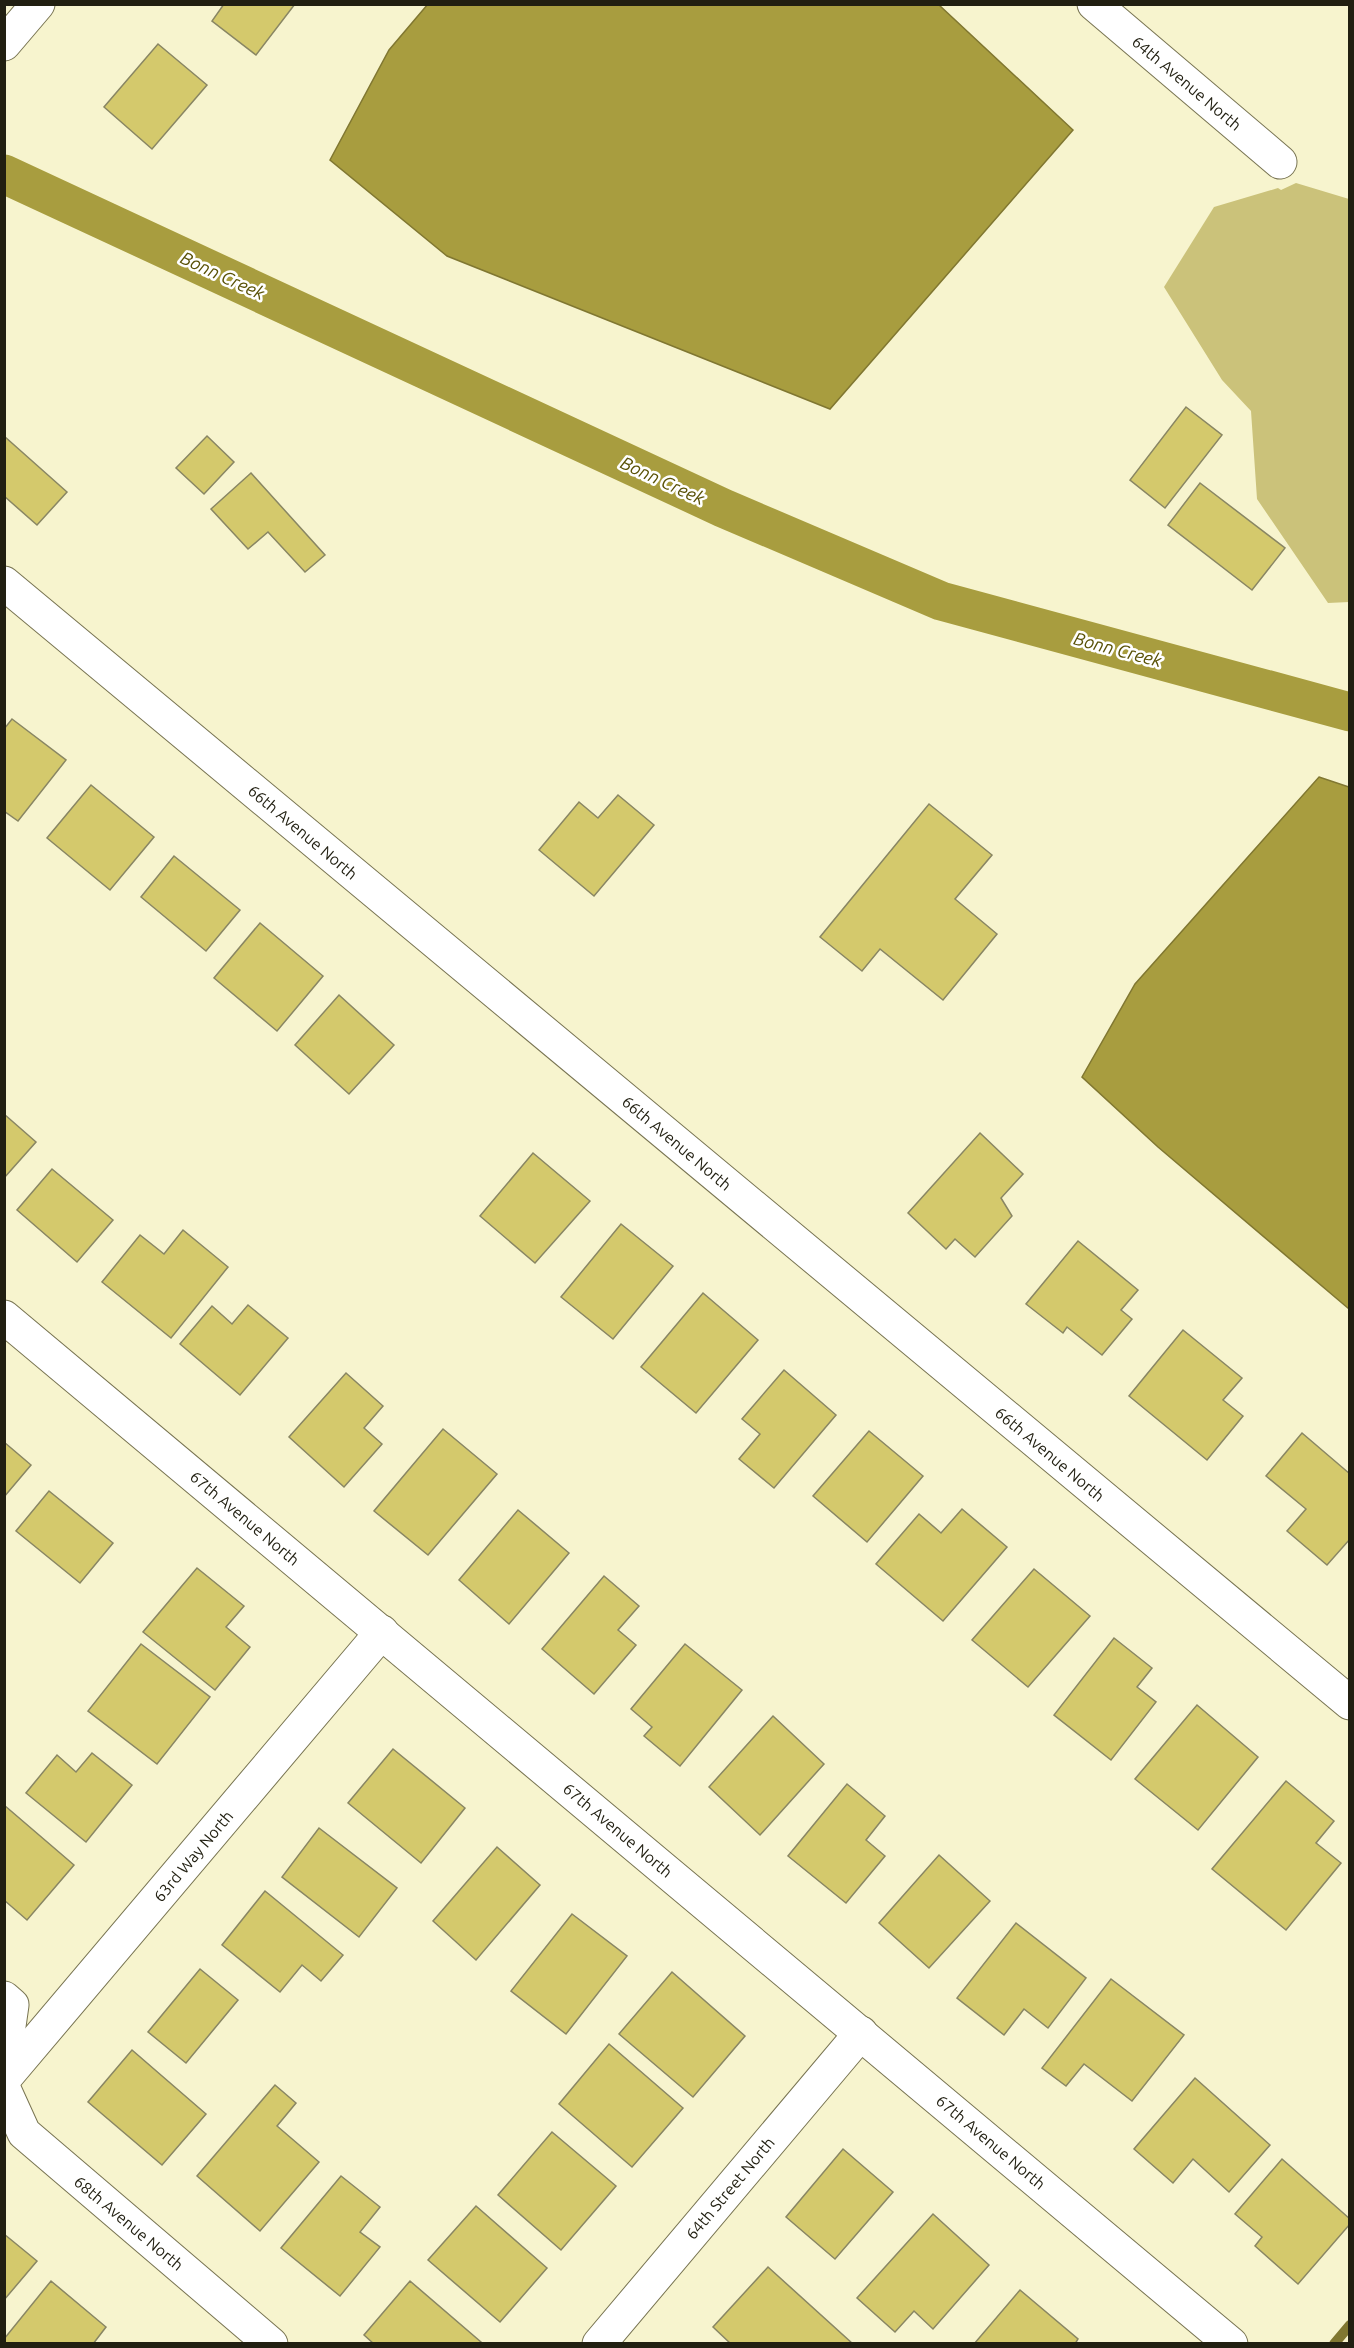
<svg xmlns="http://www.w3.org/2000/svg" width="1354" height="2348" font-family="Ubuntu,sans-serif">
	<rect width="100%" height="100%" fill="#f7f4ce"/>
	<!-- green -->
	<path fill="#cbc27a" d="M1296,183l53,16v403l-21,1 -71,-104 -6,-88 -29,-31 -58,-93 50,-80 64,-19 3,2z"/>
	<!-- water -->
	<g fill="#a89d3f" stroke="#807731" stroke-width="1.5">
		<path d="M428,4l511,1 134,125 -243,279 -383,-153 -117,-96 59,-110z"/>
		<path d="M1319,777l30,10v522l-191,-162 -76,-70 53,-93z"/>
	</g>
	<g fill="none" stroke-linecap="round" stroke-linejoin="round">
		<!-- stream -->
		<path stroke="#807731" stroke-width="10" d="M1334,2344l16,-19"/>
		<!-- canal -->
		<path stroke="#a89d3f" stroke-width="39" d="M4,174l719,334 218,93 409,111"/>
	</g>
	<!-- building -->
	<g fill="#d4c96c" stroke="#898663" stroke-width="1.5">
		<path d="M224,4h71l-39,51 -44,-34z"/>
		<path d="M158,44l49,41 -55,64 -48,-42z"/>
		<path d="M1186,407l36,28 -57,73 -35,-28z"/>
		<path d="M4,436l63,56 -30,33 -33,-29z"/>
		<path d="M207,436l27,26 -30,32 -28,-26z"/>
		<path d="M251,473l74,82 -20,17 -37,-40 -20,17 -37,-40z"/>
		<path d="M1200,483l85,65 -33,42 -84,-65z"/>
		<path d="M12,719l54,41 -48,61 -14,-10v-82z"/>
		<path d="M91,785l63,52 -44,53 -63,-52z"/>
		<path d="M618,795l36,30 -60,71 -55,-46 40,-48 19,16z"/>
		<path d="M929,804l63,51 -37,44 42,35 -54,66 -63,-51 -18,22 -42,-34z"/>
		<path d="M174,856l66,54 -34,41 -65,-54z"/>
		<path d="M260,923l63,53 -46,55 -63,-53z"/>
		<path d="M339,995l55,50 -45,49 -54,-49z"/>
		<path d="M4,1114l32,28 -32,36z"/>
		<path d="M980,1133l43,41 -22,24 11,18 -37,41 -20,-18 -9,10 -38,-36z"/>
		<path d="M533,1153l57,48 -55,62 -55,-47z"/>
		<path d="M52,1169l61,51 -36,42 -60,-52z"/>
		<path d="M621,1224l52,42 -60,73 -52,-42z"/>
		<path d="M183,1230l45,37 -57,71 -69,-56 38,-47 24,19z"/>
		<path d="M1078,1241l60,49 -17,20 11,9 -30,36 -35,-28 -4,6 -37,-29z"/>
		<path d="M703,1293l55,47 -62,73 -55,-46z"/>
		<path d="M248,1305l40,33 -48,57 -60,-51 32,-38 20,18z"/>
		<path d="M1183,1330l59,48 -19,22 20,16 -36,44 -78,-64z"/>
		<path d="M784,1370l52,45 -62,73 -35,-29 21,-25 -18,-15z"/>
		<path d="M346,1373l37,33 -19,22 18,16 -38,43 -55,-50z"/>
		<path d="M443,1429l54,45 -69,81 -54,-44z"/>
		<path d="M869,1431l54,45 -56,66 -54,-46z"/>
		<path d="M1302,1433l48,41v65l-23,26 -40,-34 19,-22 -40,-33z"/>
		<path d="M4,1442l27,23 -27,32z"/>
		<path d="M49,1491l64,52 -33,40 -64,-52z"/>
		<path d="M962,1509l45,38 -64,74 -67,-57 43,-50 22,19z"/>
		<path d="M518,1510l51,43 -60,71 -50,-44z"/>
		<path d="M197,1568l47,38 -18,21 24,20 -35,43 -72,-58z"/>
		<path d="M1034,1569l56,47 -62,71 -56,-47z"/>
		<path d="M604,1576l35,30 -21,24 18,15 -42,49 -52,-45z"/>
		<path d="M1114,1638l38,30 -15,19 19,15 -45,58 -57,-45z"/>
		<path d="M141,1644l69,53 -53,67 -69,-53z"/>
		<path d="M685,1644l57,46 -62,76 -36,-30 8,-9 -21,-18z"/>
		<path d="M1197,1705l61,52 -60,73 -63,-51z"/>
		<path d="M773,1716l51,48 -64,71 -51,-48z"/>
		<path d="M393,1749l72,59 -44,55 -73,-60z"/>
		<path d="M92,1753l40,32 -46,57 -60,-49 31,-38 19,17z"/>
		<path d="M1286,1781l48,40 -18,22 25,20 -55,67 -74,-61z"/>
		<path d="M847,1784l38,32 -19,24 19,16 -39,47 -58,-47z"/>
		<path d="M4,1805l70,60 -47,55 -23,-20z"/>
		<path d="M319,1828l78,60 -38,49 -77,-60z"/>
		<path d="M497,1847l43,38 -64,75 -43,-39z"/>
		<path d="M939,1855l51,46 -61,67 -50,-45z"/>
		<path d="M265,1891l78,64 -22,26 -19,-16 -22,27 -58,-47z"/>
		<path d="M572,1914l55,42 -61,78 -55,-43z"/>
		<path d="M1016,1923l70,55 -38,50 -24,-19 -20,26 -47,-37z"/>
		<path d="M200,1969l38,31 -52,63 -38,-31z"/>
		<path d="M672,1972l73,64 -52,61 -74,-63z"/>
		<path d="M1111,1979l73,56 -52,66 -48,-37 -18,22 -24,-18z"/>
		<path d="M609,2044l74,64 -51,59 -73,-63z"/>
		<path d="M132,2050l74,64 -44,51 -74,-63z"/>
		<path d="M1195,2078l75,67 -41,47 -36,-33 -20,24 -39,-34z"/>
		<path d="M275,2085l21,18 -19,23 42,36 -59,69 -63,-55z"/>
		<path d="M552,2132l64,54 -55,64 -63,-55z"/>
		<path d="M843,2149l50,43 -58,67 -49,-42z"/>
		<path d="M1282,2159l68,60v5l-52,60 -43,-38 7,-9 -27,-23z"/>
		<path d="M341,2176l39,31 -20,25 20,15 -40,49 -59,-48z"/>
		<path d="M476,2206l71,62 -47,54 -72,-62z"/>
		<path d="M933,2214l56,51 -56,64 -19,-18 -19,21 -38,-34z"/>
		<path d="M4,2234l33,27 -33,39z"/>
		<path d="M768,2267l85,77h-122l-18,-17z"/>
		<path d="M51,2281l55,46 -13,17h-89v-5z"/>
		<path d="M410,2281l71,61 -2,2h-105l-10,-9z"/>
		<path d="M1020,2290l58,49 -3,5h-101z"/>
	</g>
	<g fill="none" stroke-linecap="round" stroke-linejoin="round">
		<defs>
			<g id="minor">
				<path d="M1094,4l186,158"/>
				<path d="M4,583l1346,1120"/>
				<path d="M4,1317l1227,1027"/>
				<path d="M4,1998l8,7 -8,56"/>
				<path d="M4,2079l378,-447"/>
				<path d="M4,2089l20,44 247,211"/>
				<path d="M599,2344l262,-311"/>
			</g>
			<path id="tertiary" d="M4,44l34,-40"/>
		</defs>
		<!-- minor casing -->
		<use href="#minor" stroke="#787452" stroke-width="35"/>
		<!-- tertiary casing -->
		<use href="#tertiary" stroke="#787452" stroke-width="35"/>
		<!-- minor -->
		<use href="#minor" stroke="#fff" stroke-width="33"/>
		<!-- tertiary -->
		<use href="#tertiary" stroke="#fff" stroke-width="33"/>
	</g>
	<g text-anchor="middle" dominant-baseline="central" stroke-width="5" stroke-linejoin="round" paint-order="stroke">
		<!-- street labels -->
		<g font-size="16" fill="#211f11" stroke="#fff">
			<text transform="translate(1187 83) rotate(40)">64th Avenue North</text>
			<text transform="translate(303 832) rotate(40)">66th Avenue North</text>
			<text transform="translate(677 1143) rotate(40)">66th Avenue North</text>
			<text transform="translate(1050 1454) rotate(40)">66th Avenue North</text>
			<text transform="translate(245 1518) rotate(40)">67th Avenue North</text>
			<text transform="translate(618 1830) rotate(40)">67th Avenue North</text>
			<text transform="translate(193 1856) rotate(-50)">63rd Way North</text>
			<text transform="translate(991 2142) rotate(40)">67th Avenue North</text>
			<text transform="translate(730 2188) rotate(-50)">64th Street North</text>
			<text transform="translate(129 2223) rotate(40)">68th Avenue North</text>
		</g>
		<!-- water labels -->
		<g font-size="18" font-style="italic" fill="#595106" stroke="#fff">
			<text transform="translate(223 275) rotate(25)">Bonn Creek</text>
			<text transform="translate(663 480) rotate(25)">Bonn Creek</text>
			<text transform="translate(1118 649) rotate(15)">Bonn Creek</text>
		</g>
	</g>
	<!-- border -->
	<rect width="1354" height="2348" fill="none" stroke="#211f11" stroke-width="12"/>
</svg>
